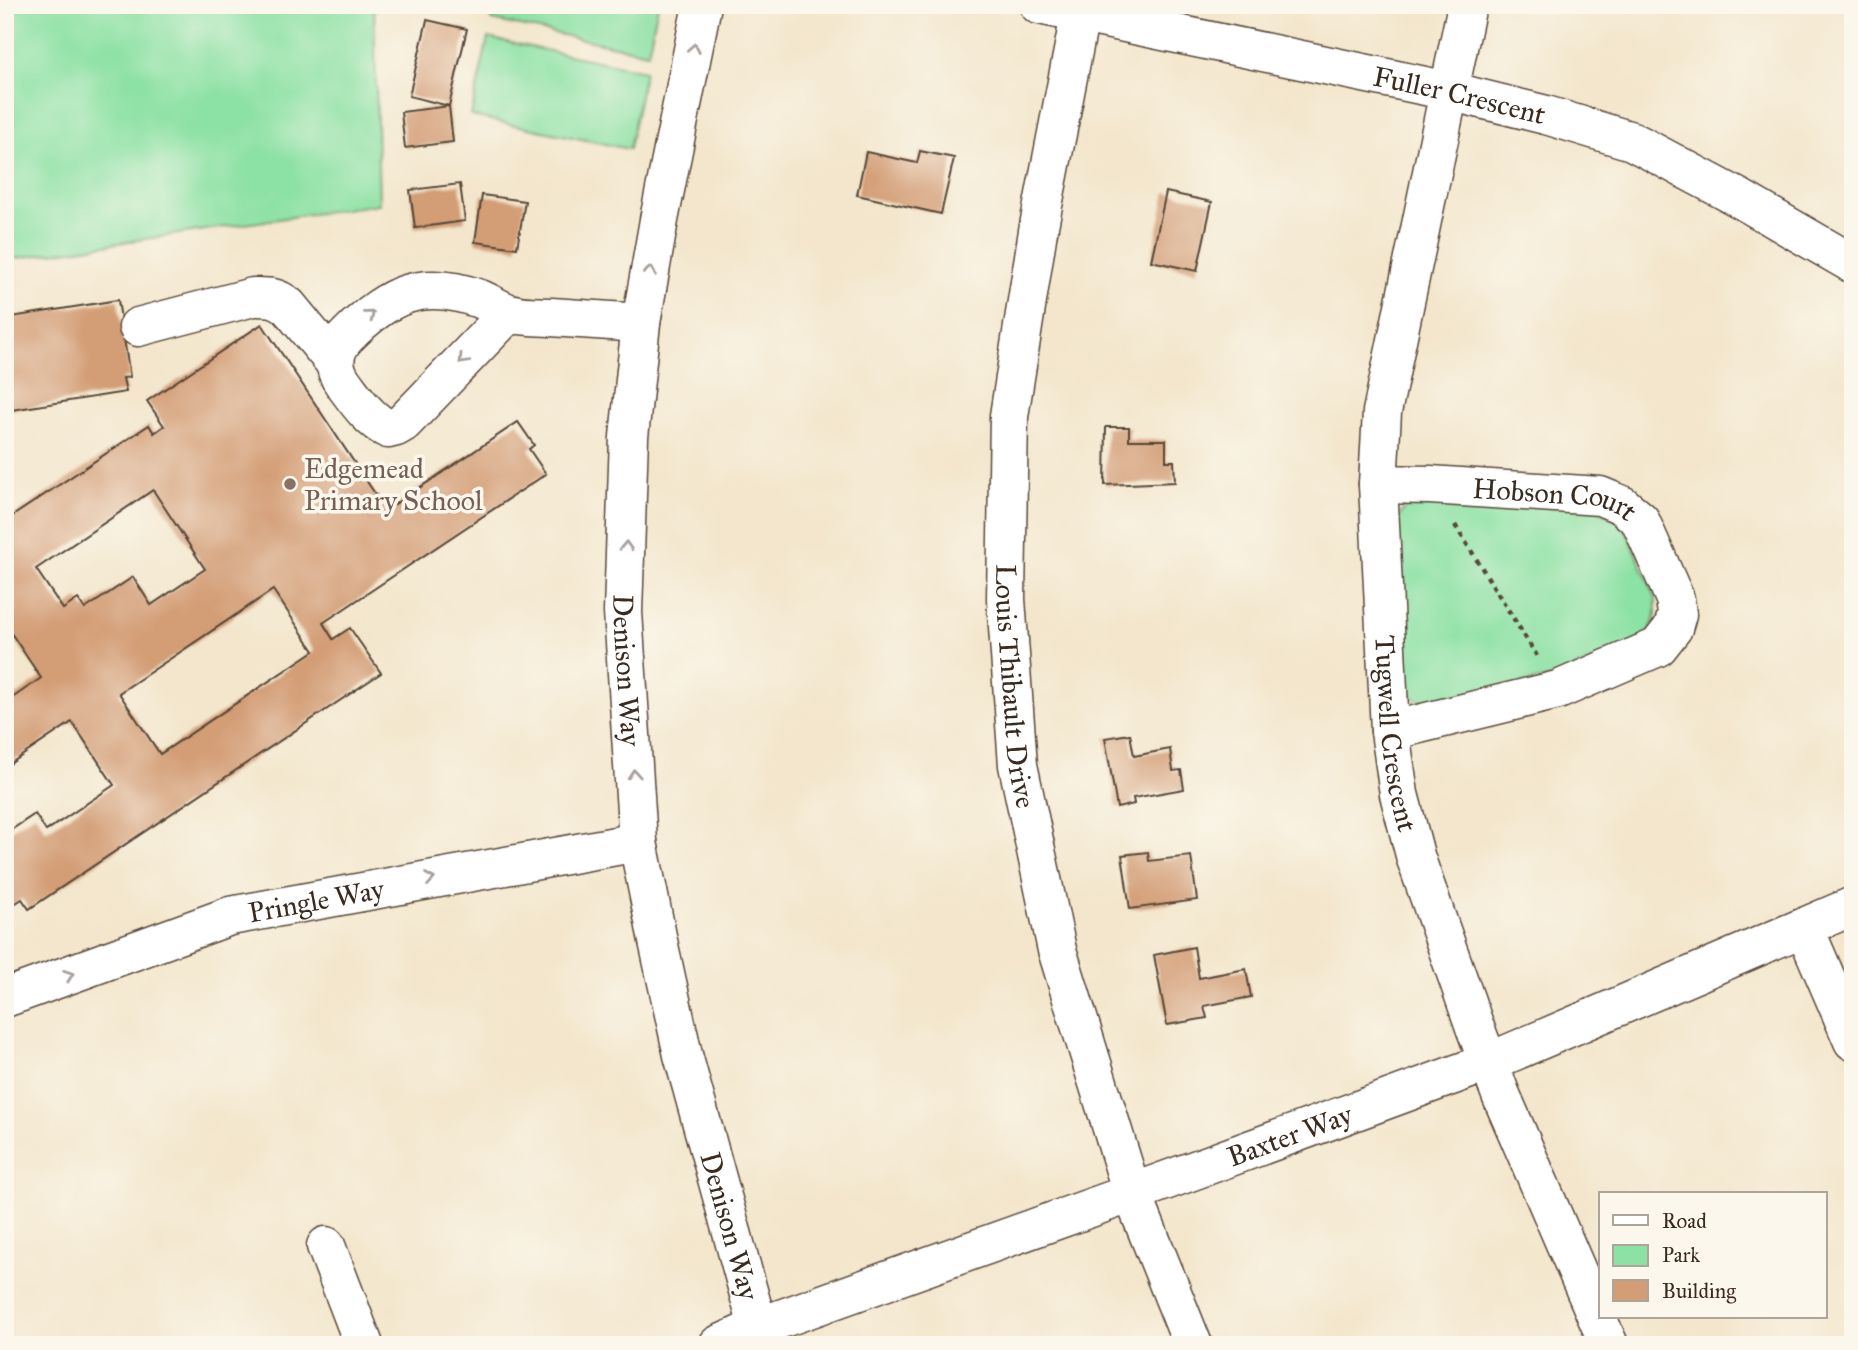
<svg xmlns="http://www.w3.org/2000/svg" width="1858" height="1350" font-family="'IM FELL Great Primer',serif">
	<rect width="100%" height="100%" fill="#fbf7ec"/>
	<filter id="ink" filterUnits="userSpaceOnUse"><feTurbulence type="fractalNoise" baseFrequency=".0143" numOctaves="2"/><feDisplacementMap in="SourceGraphic" scale="14" xChannelSelector="R" yChannelSelector="G"/><feConvolveMatrix kernelMatrix="1 2 1 2 8 2 1 2 1" color-interpolation-filters="sRGB"/></filter>
	<filter id="wash" filterUnits="userSpaceOnUse"><feTurbulence type="fractalNoise" baseFrequency=".00686" numOctaves="4" result="noise"/><feDisplacementMap in="SourceGraphic" scale="28" xChannelSelector="R" yChannelSelector="G"/><feGaussianBlur stdDeviation="1.57" result="paint"/><feColorMatrix in="noise" values="0 0 0 0 0 0 0 0 0 0 0 0 0 0 0 0 0 1.4 0 .05"/><feComposite in="paint" operator="in"/></filter>
	<g filter="url(#wash)">
		<rect width="100%" height="100%" fill="#f3e6cc"/>
		<!-- green -->
		<g fill="#8ce1a4" stroke="#648661" stroke-width="2">
			<path d="M5,5h369l5,199 -374,56z"/>
			<path d="M494,5h164l-10,48 -157,-33z"/>
			<path d="M488,38l157,33 -16,78 -158,-33z"/>
			<path d="M1413,501l182,7 28,15 33,75v18l-5,12 -8,10 -87,39 -127,27c-10,-2 -15,-5 -22,-13l-11,-166c3,-11 8,-17 17,-24z"/>
		</g>
		<g id="blocks">
			<!-- building -->
			<g fill="#d39d76" fill-rule="evenodd">
				<path d="M427,20l40,9 -18,77 -40,-10z"/>
				<path d="M449,106l4,36 -48,6 -4,-36z"/>
				<path d="M920,151l34,7 -13,56 -84,-19 9,-43 51,11z"/>
				<path d="M460,184l5,37 -50,7 -5,-38z"/>
				<path d="M1166,192l46,10 -15,69 -46,-10z"/>
				<path d="M482,195l43,6 -8,47 -42,-6z"/>
				<path d="M118,300l12,77 -7,1 3,14 -121,19v-93z"/>
				<path d="M262,324l124,186 132,-88 16,23 -5,4 17,25 -223,149 10,16 17,-11 31,45 -352,236 -7,-10 -17,11v-76l30,-20 11,17 68,-46 -42,-63 -67,45v-64l36,-25 -36,-54v-103l144,-96 5,8 10,-7 -17,-25zM153,490l52,79 -54,36 -18,-28 -48,32 -7,-10 -15,10 -27,-40zM273,590l41,61 -154,103 -41,-61z"/>
				<path d="M1106,427h23v13h37v21h8l1,21 -70,3z"/>
				<path d="M1130,734l4,22 36,-7 3,22 8,-1 3,19 -51,9 1,6 -17,4 -12,-70z"/>
				<path d="M1148,852l1,9 42,-5 6,44 -67,9 -8,-54z"/>
				<path d="M1194,947l5,31 47,-9 5,28 -47,9 3,12 -40,7 -13,-70z"/>
			</g>
		</g>
	</g>
	<g filter="url(#ink)">
		<use href="#blocks" fill-opacity="0" stroke="#574638" stroke-width="2"/>
		<g fill="none" stroke-linecap="round" stroke-linejoin="round">
			<defs>
				<g id="minor">
					<path id="s1" d="M702,5l-43,215 -18,103 -12,114 -6,175 15,230 20,99 25,114 75,272"/>
					<path id="s2" d="M1039,5l410,86 97,24 86,26 107,57 114,66"/>
					<path id="s3" d="M1082,5l-44,226 -29,185 -3,183 12,166 39,185 75,243 61,152"/>
					<path id="s4" d="M1467,5l-85,407 -4,72 12,247 9,63 17,65 60,171 25,65 108,250"/>
					<path d="M514,314l-12,6 -99,103 -7,4 -8,2c-19,-9 -32,-29 -44,-45 -12,-16 -12,-33 3,-48 41,-42 75,-58 133,-37 11,4 22,13 34,15 11,3 25,2 37,3 30,2 60,4 90,6"/>
					<path d="M138,327l115,-30c14,0 23,-1 35,9l47,57"/>
					<path id="s5" d="M1378,484l52,1 170,11 22,9 18,15 35,79 2,15 -4,14 -15,19 -100,43 -168,41"/>
					<path d="M1804,927l49,114"/>
					<path id="s6" d="M5,998l225,-82 408,-74"/>
					<path d="M326,1246l38,99"/>
					<path id="s7" d="M718,1345l40,-18 374,-134 357,-131 364,-156"/>
				</g>
			</defs>
			<!-- minor casing -->
			<use href="#minor" stroke="#574638" stroke-width="41"/>
			<!-- path -->
			<path stroke="#574638" stroke-width="4.5" stroke-dasharray="5 5" stroke-linecap="butt" d="M1455,525l82,131"/>
			<!-- minor -->
			<use href="#minor" stroke="#fff" stroke-width="38"/>
		</g>
		<!-- one-way arrows -->
		<defs><path id="oneway-chevron" d="M-2-3.5L2.5 0L-2 3.5" fill="none" stroke-width="1.6" stroke-linecap="round" stroke-linejoin="round" transform="scale(1.75)"/></defs>
		<g stroke="#a79f9a">
			<use href="#oneway-chevron" transform="translate(694 48) rotate(-79)"/>
			<use href="#oneway-chevron" transform="translate(650 271) rotate(-80)"/>
			<use href="#oneway-chevron" transform="translate(370 315) rotate(-39)"/>
			<use href="#oneway-chevron" transform="translate(463 360) rotate(134)"/>
			<use href="#oneway-chevron" transform="translate(626 546) rotate(-88)"/>
			<use href="#oneway-chevron" transform="translate(634 774) rotate(-94)"/>
			<use href="#oneway-chevron" transform="translate(430 879) rotate(-10)"/>
			<use href="#oneway-chevron" transform="translate(69 975) rotate(-20)"/>
		</g>
	</g>
	<!-- markers -->
	<circle fill="#8d6e63" stroke="#fbf7ec" stroke-width="2.5" cx="290" cy="484" r="7"/>
	<g text-anchor="middle" dominant-baseline="central" stroke-width="7" stroke-linejoin="round" paint-order="stroke">
		<!-- street labels -->
		<g font-size="28" fill="#3b2a1e" stroke="#fbf7ec">
			<text stroke="none"><textPath href="#s2" startOffset="430">Fuller Crescent</textPath></text>
			<text stroke="none"><textPath href="#s5" startOffset="178">Hobson Court</textPath></text>
			<text stroke="none"><textPath href="#s1" startOffset="672">Denison Way</textPath></text>
			<text stroke="none"><textPath href="#s3" startOffset="688">Louis Thibault Drive</textPath></text>
			<text stroke="none"><textPath href="#s4" startOffset="738">Tugwell Crescent</textPath></text>
			<text stroke="none"><textPath href="#s6" startOffset="327">Pringle Way</textPath></text>
			<text stroke="none"><textPath href="#s7" startOffset="609">Baxter Way</textPath></text>
			<text stroke="none"><textPath href="#s1" startOffset="1239">Denison Way</textPath></text>
		</g>
		<!-- education labels -->
		<g font-size="28" fill="#785e54" stroke="#fbf7ec" text-anchor="start">
			<text x="304" y="468">Edgemead<tspan x="304" dy="32">Primary School</tspan></text>
		</g>
	</g>
	<!-- margin -->
	<rect width="1858" height="1350" fill="none" stroke="#fbf7ec" stroke-width="28"/>
	<!-- legend -->
	<rect x="1599" y="1192" width="228" height="126" fill="#fbf7ec" stroke="#aea59a" stroke-width="2"/>
	<rect x="1613" y="1215" width="35" height="10" fill="#ffffff" stroke="#aea59a" stroke-width="2"/>
	<text x="1662" y="1228" font-size="21" fill="#3b2a1e">Road</text>
	<rect x="1613" y="1245" width="35" height="21" fill="#8ce1a4" stroke="#aea59a" stroke-width="2"/>
	<text x="1662" y="1262" font-size="21" fill="#3b2a1e">Park</text>
	<rect x="1613" y="1280" width="35" height="21" fill="#d39d76" stroke="#aea59a" stroke-width="2"/>
	<text x="1662" y="1298" font-size="21" fill="#3b2a1e">Building</text>
</svg>
